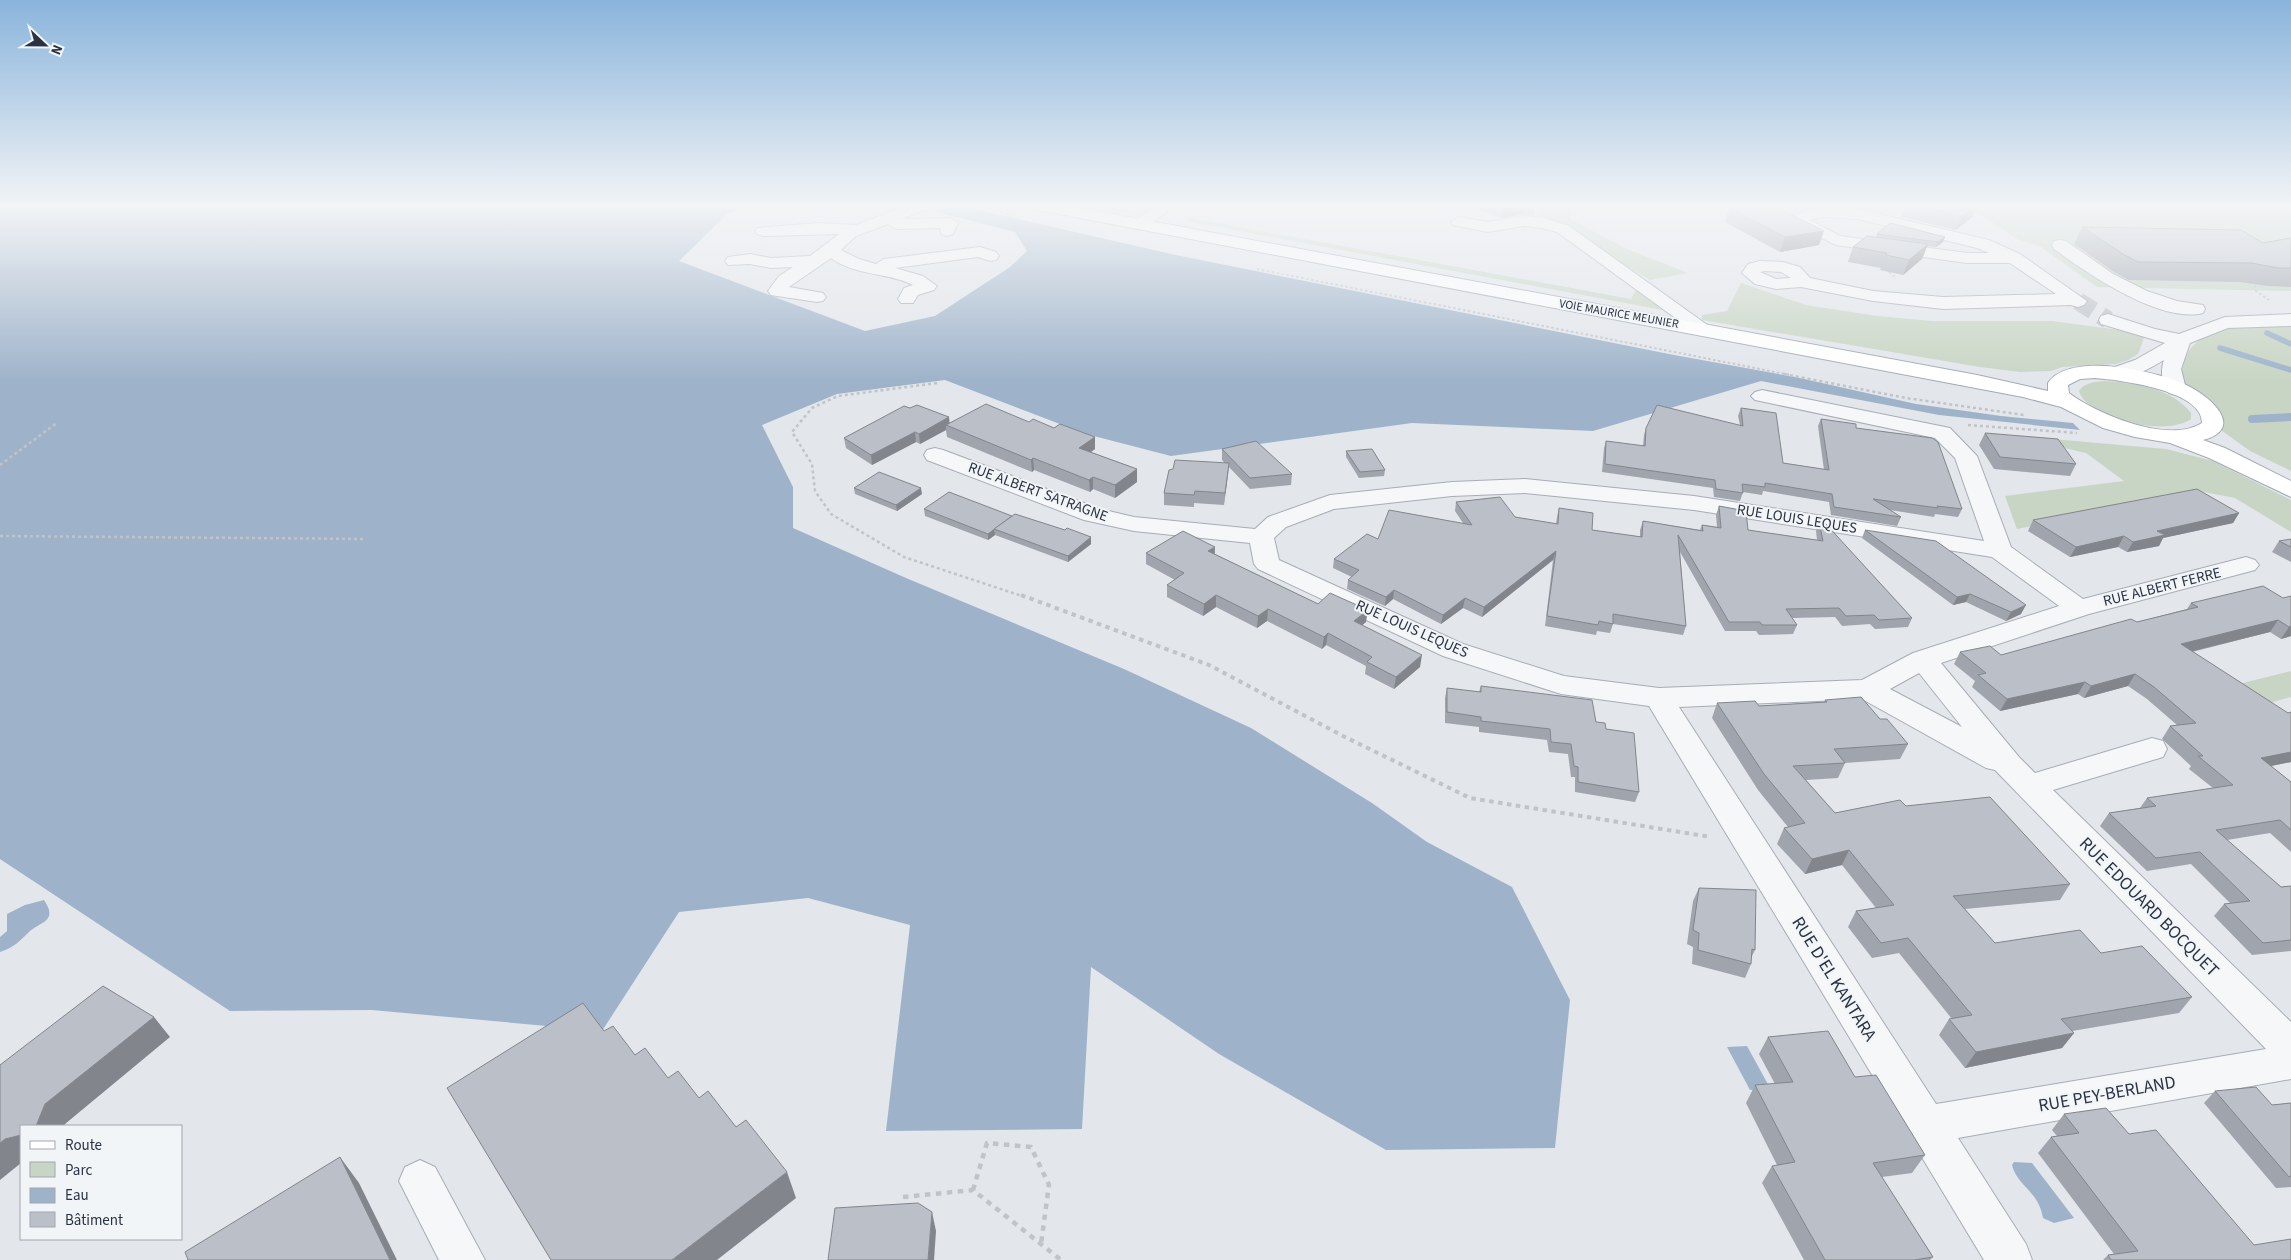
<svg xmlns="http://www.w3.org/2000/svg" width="2291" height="1260" font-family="'Source Sans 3',sans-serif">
	<rect width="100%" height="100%" fill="#e3e6eb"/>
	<!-- green -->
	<g fill="#c8d5c4">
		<path d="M1073,204h87l-2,4 -17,8z"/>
		<path d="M1539,204h36l-5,7v8l57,30 61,24 -38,7 -110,-66z"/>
		<path d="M1965,204h326v87l-194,-4 -56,-40 -24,-8z"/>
		<path d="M1185,217l446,82 6,-11 31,23 -482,-90z"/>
		<path d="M1741,283l65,22 71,11 55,5h120l68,9 17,4 7,4 -6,16 -10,6 -12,4 -54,3 -11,4 -31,1 -40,-5 -278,-47v-5l25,-4z"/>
		<path d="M2264,324l27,1v146l-41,-20 -29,-21 -1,-15 -38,-30c-3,-54 40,-56 82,-61z"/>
		<path d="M2106,381c29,2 66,7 85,32v6c-24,18 -103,1 -112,-28 6,-9 16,-9 27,-10z"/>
		<path d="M2008,435l158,14 47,12 78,39v32l-56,-34 -36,-7 -182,38 -12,-33 119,-15 -38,-28z"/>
		<path d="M2291,671v26l-36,10 -28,-20z"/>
	</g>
	<!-- water -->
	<g fill="#9eb3ca">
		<path d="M0,204h748l-22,11 -47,46 186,70 70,-15 75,-49 17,-16 -12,-19 -81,-21 13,-3 -15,-4h20l219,50 498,100 126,23 121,27 85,12 72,7 7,7 -141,-15 -178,-34 -168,50 -181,-8 -241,33 -85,-22 -141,-54 -108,14 -75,31 31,62v41l113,50 218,91 127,59 121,75 55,39 85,45 58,113 -15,148 -169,2 -167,-96 -128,-87 -9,162 -196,2 24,-206 -102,-27 -129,14 -77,119 -230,-21 -142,1 -230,-152z"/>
		<path d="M44,900c15,22 -5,22 -15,32 -9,9 -16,16 -29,20v-15l7,-6v-17l18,-9z"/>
		<path d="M1747,1046l23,42 -20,2 -23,-43z"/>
		<path d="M2014,1162l18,1 42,55 -20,5 -11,-5c-5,-28 -26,-32 -31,-53z"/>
	</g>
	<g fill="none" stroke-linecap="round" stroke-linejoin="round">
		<!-- stream-far1 -->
		<g stroke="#9eb3ca" stroke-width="5.5">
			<path d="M2267,333l24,11"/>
			<path d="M2220,348l71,22"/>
		</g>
		<!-- stream -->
		<path stroke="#9eb3ca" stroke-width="8" d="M2252,419l39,-2"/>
		<!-- minor-tunnel -->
		<path stroke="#bec2c9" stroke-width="18" stroke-dasharray="18 9" stroke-linecap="butt" d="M2078,301l30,19"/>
		<defs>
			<g id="minor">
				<path d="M911,204h23l-2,3 -31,12 49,-1 8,5 -5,11 -6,2 -6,-2 -1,-6 -44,1 -8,-5 -32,12 -15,14 18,9 17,5 8,-5 96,-12 16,5 3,4 -3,4 -6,1 -12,-4 -83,11 28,8 14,10 -3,4 -16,5 -5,8h-12l-3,-4 6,-11 9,-3c-26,-13 -58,-9 -82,-27l-42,29 34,6 3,4 -3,4 -6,1 -40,-6 -6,-1 -3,-4 11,-15 14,-9 -22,1 -21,-4 -22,1 -3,-4 3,-4 22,-3 21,4 39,-2 29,-22 -76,2 -6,-2 -2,-3 2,-3 60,-5 39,2z"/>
				<path d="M1159,204h18l-29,22h-12l-2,-3 2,-3z"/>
				<path d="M1823,207l35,2 131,31 31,14 67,47 -3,4 -6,2 -7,-2 -128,4 -70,-8 -72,-14 -25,2 -21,-5 -13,-11 6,-9 12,-3 23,1 17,5 10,11 63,13 70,6 113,-3 -46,-31h-43l-131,-18 -47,-23 -2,-3 2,-3zM1823,217l35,2 119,29 12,5h-22l-127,-17 -30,-16zM1765,271l16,1 10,6 -15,1 -16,-7z"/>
				<path d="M1523,216l21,2 25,8 144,103 -3,4h-14l-139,-101 -15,-4 -19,-2 -35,6 -35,-7 -2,-3 8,-5 29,5z"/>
				<path d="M2060,240l6,1 47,33 34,17 30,10 26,4 2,4 -2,4c-43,11 -116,-40 -149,-64l-2,-4 2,-4z"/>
				<path d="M2108,314l47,15 24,5 46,-17 66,-3v12l-63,2 -38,15 -9,26 5,20 -3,4 -7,2 -7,-2c-7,-9 -9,-22 -5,-33 -15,9 -37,22 -55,17l-3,-4 3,-4 26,-9 30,-17 -64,-19 -2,-4 2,-4z"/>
				<path d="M1762,390l188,38 27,28 34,91 72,52 163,-42 9,3 4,5 -4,5 -166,44 -148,49 78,94 16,16 117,-35 11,3 4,8 -4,8 -110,33 238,232v57l-333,59 68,106 6,16h-48l-335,-554 -88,-12 -118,-38 -185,-87 -4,-5 -4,-21 -116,-12 -50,-11 -157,-60 -3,-5 3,-5 8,-2 8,2 157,59 34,8 121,12 13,-12 62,-22 122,-13 73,-3 169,17 290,45 -29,-83 -20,-20 -180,-38 -4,-4 4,-4zM1525,493l169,17 298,47 67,49 -146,47 -51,27 -203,8 -95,-12 -101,-32 -184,-84 -5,-22 12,-11 48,-18 118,-13zM1919,673l43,54 -72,-38zM1862,699l124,69 9,2 271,279 -330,55 -257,-397z"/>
				<path d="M420,1160l15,7 50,93h-46l-40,-79 6,-14z"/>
			</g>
			<path id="major" d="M1025,204h34l918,171 71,16v-8c22,-33 115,-11 144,5 22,12 52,41 11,52l22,8 66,33v16l-82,-39 -39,-15 -35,-6 -32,-9 -42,-21 -38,-10 -990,-188zM2095,378c24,2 108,12 107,45 -33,21 -104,-8 -133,-30l-1,-8 12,-6z"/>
		</defs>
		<!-- minor casing -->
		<use href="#minor" stroke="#a8adb5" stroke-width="2"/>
		<!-- major casing -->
		<use href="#major" stroke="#a2aab7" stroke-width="2"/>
		<!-- path-far3 -->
		<g stroke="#c0c4ca" stroke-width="2" stroke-dasharray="2.5 2.5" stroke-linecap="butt">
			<path d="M961,204l55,12"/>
			<path d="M977,204l37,7"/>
			<path d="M1727,204l22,3"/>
			<path d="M1257,269l533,106"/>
			<path d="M1889,272l6,5"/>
			<path d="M2255,285l1,6 13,9"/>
		</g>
		<!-- path-far2 -->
		<g stroke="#c0c4ca" stroke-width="2.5" stroke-dasharray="3 3" stroke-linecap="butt">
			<path d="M1784,374l122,24 118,17"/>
			<path d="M937,383l-99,13 -26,12 -20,24 20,32 3,27 16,23 73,43 121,40"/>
			<path d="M1968,425l109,8"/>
			<path d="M0,465l58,-43"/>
			<path d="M0,536l366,3"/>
		</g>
		<!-- path-far1 -->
		<path stroke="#c0c4ca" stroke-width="4" stroke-dasharray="4.5 4.5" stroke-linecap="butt" d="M1021,595l188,70 134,71 127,62 241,39"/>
		<!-- path -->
		<g stroke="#c0c4ca" stroke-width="4.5" stroke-dasharray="5.5 5.5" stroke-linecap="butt">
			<path d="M973,1190l14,-47 44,4 18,38 -8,59"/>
			<path d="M903,1197l70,-7 88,70"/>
		</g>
		<!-- minor -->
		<use href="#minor" fill="#f5f7f9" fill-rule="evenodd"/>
		<!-- major -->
		<use href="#major" fill="#fff" fill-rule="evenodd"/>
	</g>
	<!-- wall -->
	<g fill="#a0a4ac">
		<path d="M1463,204h73l-2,11 -11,-1 -21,4z"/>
		<path d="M1907,204h70l-5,13 -16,13 -54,-13z"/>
		<path d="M1729,208l90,37 -39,7 -55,-30z"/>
		<path d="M2082,227l181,16 28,-5v49l-23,-1 -28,-4 -111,-2 -15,-8 -40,-28z"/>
		<path d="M1877,234l68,3 -2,5 -7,5 -9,-1 -5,13 -19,16 -23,-5 1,-2 -33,-6 5,-15 23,-10z"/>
		<path d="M910,408l39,9v6l80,-1 66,15v12l-4,3 46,17v13l-22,16 -22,-9 -3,3 -56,-22 -2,2 -85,-35 -1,-7 -26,14 -4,-2 -44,23 -26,-17 -2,-10z"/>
		<path d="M1741,408l42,55 41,7 -6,-44 3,-7 35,9 106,81 -4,8 -23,-3 -1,3 -44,-7 11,7 -4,9 -66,-11 -2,-13 -66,-11 -1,4 -19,-3 -3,9 -26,-4 -1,-9 -111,-16 2,-24 2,-7 37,5 1,-11 2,-7 94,-3 -2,-9z"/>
		<path d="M1985,433l91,31 -6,12 -76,-7 -15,-24z"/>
		<path d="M1222,449l70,25 -1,11 -41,4 -22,-23 -4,39 -30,-2v4l-30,-2v-12l9,-24 52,-6 -3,-3z"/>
		<path d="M1346,451l39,19 -1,6 -25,2 -13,-21z"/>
		<path d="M854,488l68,6 -25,17 -42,-17z"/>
		<path d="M1456,502l59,15 41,7 1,-7 2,-9 33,22 48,7v-7l3,-9 57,9 2,-5 15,2 -1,-12 3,-9 29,24 69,10 -1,-9 3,-9 93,96 -4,9 -33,2 -5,-5 -28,2 -7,-9 -43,1 5,7 -4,9 -34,1 -3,-4h-31l-45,-79 6,74 -3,9 -70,-11 -3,9 -13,-2 -1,4 -51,-9 8,-66 -71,57 -19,-9 -22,16 -48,-25 -8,7 -38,-17 1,-9 4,-3 -19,-9 1,-9 44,-20 85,-16 -8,-12z"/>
		<path d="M924,509l88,7 79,21v7l-23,18 -73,-27 -7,5 -63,-24z"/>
		<path d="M2239,513l-6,10 -70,15 -4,8 -32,6 -9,-5 -48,10 -42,-26 5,-11z"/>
		<path d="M1865,530l156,84 -15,7 -40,-19 -13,3 -91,-67z"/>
		<path d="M2291,539v23l-19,-10 7,-11z"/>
		<path d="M1215,547v7l99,48 52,20 -4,3 58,42 -26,22 -29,-15 1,-8 -40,-21 -4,4 -55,-28 -10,7 -41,-21 -13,9 -36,-19v-12l8,-5 -29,-16v-11z"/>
		<path d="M2283,598l8,38 -10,3 -11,-7 -78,20 99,110 -20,4 20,16v70l-21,-19 -43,7 54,47 10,-1v65l-39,4 -38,-39 10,-12 6,-1 -39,-39 -44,7 -47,-45 9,-13 31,-5 7,-10 66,-10 -24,-19 2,-3 -29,-27 8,-13 7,-1 -30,-26 -19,-13 -44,12 -6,-4 -78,17 -28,-24 3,-6 -21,-17 6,-12 41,3 136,-33 50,-13 4,-6z"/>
		<path d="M1481,686l115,36 10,7 33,63 -4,10 -60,-10v-15h-4l-3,-23 -19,-2 -2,-12 -68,-8v-5l-34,-4v-25l2,-10 32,4z"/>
		<path d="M1825,700l55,19 28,25 -8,15 -55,4 -7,15 -32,2 29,33 71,-7 164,78 -10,16 -95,9 30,34 106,10 91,44 -13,16 -107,18 2,2 -12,15 -97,20 -26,-33 10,-16h3l-53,-66 -27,5 -24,-31 8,-16 20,-3 -34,-43 -37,9 -28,-30 7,-16 4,-1 -30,-37 -46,-72 5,-15 42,3 65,-4z"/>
		<path d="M1699,888l56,62 -4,8v6l-6,14 -53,-14 1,-17 -6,-3 6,-43z"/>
		<path d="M1768,1037l87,40 70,78 -13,18 -30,4 51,80 -3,3h-126l-42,-77 10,-17 5,-1 -31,-62 9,-18 20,-1 -16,-30z"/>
		<path d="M2215,1091l57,14 19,-2v84l-15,1 -72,-85z"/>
		<path d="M2064,1114l65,20 125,111 37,15h-188l5,-5 6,-1 -76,-101 13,-16 6,-1 -5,-6z"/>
	</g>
	<!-- shaded-wall -->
	<g fill="#82868c">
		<path d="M1976,204h1l-5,13 -16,13 6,-14z"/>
		<path d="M1524,205l-1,9 -21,4 1,-10z"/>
		<path d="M1824,231l-5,14 -39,7 5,-15z"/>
		<path d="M1945,237l-2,5 -7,5 2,-5z"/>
		<path d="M1928,244l-6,15 -19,16 6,-15z"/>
		<path d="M949,417l1,10 -4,-2v5l-26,14 -1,-10z"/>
		<path d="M915,432l1,10 -44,23 -1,-10z"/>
		<path d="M1095,437v12l-16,11v-12z"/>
		<path d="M1033,458l1,12 -2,2 -1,-12z"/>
		<path d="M1229,463l-1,12 -4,30 1,-12z"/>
		<path d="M1137,469v13l-22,16v-13z"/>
		<path d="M1093,477v12l-3,3 -1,-12z"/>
		<path d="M921,488l1,6 -25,17 -1,-6z"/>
		<path d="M2239,513l-6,10 -70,15 -4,8 -32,6 6,-10 24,-11z"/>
		<path d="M994,529l1,6 -7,5v-6z"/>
		<path d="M2124,536l-6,11 -48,10 6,-10z"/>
		<path d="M1091,537v7l-23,18v-6z"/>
		<path d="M1215,547l-1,12 -6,-8z"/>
		<path d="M1556,551l-3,9 -71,57 2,-10z"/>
		<path d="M1394,590l-1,9 -8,7 1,-9z"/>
		<path d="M1970,594l-4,8 -13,3 4,-8z"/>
		<path d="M1216,595v12l-13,9 1,-12z"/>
		<path d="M1465,598l-2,10 -22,16 2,-9z"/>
		<path d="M2026,605l-5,9 -15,7 5,-9z"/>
		<path d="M1268,609l-1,12 -10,7 1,-12z"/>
		<path d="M1368,610l-2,12 -13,11 1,-12z"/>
		<path d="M2278,620l-8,12 -97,24 8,-12z"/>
		<path d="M2291,626v10l-10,3 8,-12z"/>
		<path d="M1328,633l-2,12 -4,4 2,-12z"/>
		<path d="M1422,655l-2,12 -26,22 2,-12z"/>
		<path d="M2135,674l-7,12 -44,12 7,-12z"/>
		<path d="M2085,682l-7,12 -78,17 7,-12z"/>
		<path d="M2291,752v10l-40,8 10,-12z"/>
		<path d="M1849,850l-7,15 -37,9 7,-15z"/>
		<path d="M154,1017l16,20 -105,87 -1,2h-28l9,-22z"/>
		<path d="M2074,1033l-12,15 -97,20 11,-16z"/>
		<path d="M21,1135v28l-21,17v-37l5,-4z"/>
		<path d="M340,1157l19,26 38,77h-7z"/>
		<path d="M787,1172l9,26 -79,62h-45z"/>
		<path d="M932,1212l4,19 -2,29h-6z"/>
	</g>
	<!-- building -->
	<g fill="#babfc8" stroke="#82868c">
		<path d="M1492,204h44v2l-12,-1 -21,3z"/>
		<path d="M1762,204h8l54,27 -39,6 -56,-29z"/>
		<path d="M1910,204h66l-14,12z"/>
		<path d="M1890,223l55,14 -7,5 -61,-8z"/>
		<path d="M2082,227l159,3 22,13 28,-5v30h-13l-27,-5 -113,-1 -15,-8z"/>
		<path d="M1867,236l61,8 -19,16 -23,-5 1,-2 -34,-6z"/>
		<path d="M986,404l43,18 4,-3 21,9 6,-4 35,13 -16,11 58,21 -22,16 -22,-8 -4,3 -56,-22 -2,2 -85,-35z"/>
		<path d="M917,405l32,12 -30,17 -4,-2 -44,23 -27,-17 60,-32 6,2z"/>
		<path d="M1657,405l86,21 -2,-18 35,5 7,50 46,7 -8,-51 35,5v4l76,10 6,4 24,67 -25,-3 1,2 -65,-9 28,18 -67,-10 -2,-13 -67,-11v4l-23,-3 1,9 -27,-4 -1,-9 -110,-16 1,-23 39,5 1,-18z"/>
		<path d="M1985,433l73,6 18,25 -76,-7z"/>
		<path d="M1256,441l36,33 -42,4 -28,-29z"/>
		<path d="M1372,449l13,21 -25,2 -14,-21z"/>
		<path d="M1175,460l54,3 -4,30 -30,-2 -1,4 -30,-2 5,-23 4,-1z"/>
		<path d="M879,472l42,16 -25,17 -42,-17z"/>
		<path d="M2197,489l42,24 -82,18 8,4 -32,7 -9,-6 -48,11 -43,-27z"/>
		<path d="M949,492l63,24 -24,18 -64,-25z"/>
		<path d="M1500,497l15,20 43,7 1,-16 34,5 -1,17 50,7 1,-16 60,10 -1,-6 19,3 -2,-22 27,5 2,19 75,11 -4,-19 6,1 87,95 -33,2 -5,-5 -28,1 -7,-8 -53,1 11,16h-35l-2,-3h-31l-51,-87 8,91 -73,-12v10l-14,-3 -1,4 -51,-9 9,-65 -72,56 -19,-9 -22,17 -49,-25 -8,7 -38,-17 11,-10 -25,-11 33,-25 11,5 11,-29 83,15 -16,-23z"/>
		<path d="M1015,514l50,16 2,-2 24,9 -23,19 -74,-27z"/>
		<path d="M1865,530l71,11 90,64 -15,7 -41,-18 -13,3z"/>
		<path d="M1183,531l32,16 -7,4 106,51 4,2 12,-11 38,17 -14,11 68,34 -26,22 -29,-15 5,-5 -44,-24 -4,4 -56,-28 -10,7 -42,-21 -12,9 -37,-19 17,-12 -38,-20z"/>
		<path d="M2291,539v8l-12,-6z"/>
		<path d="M2263,586l20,12 8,-2v30l-2,1 -11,-7 -97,24 107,69 3,-1v40l-30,6 30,24v48l-11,-10 -64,10 65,57 10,-1v54l-28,3 -39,-39 26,-3 -50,-49 -44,6 -47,-45 47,-7 -9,-8 86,-13 -35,-29h5l-33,-30 26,-3 -42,-36 -19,-13 -44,12 -6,-4 -78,17 -29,-24 8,-2 -26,-21 30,-6 11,9 130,-36 6,3 61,-15 -7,-4z"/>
		<path d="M1481,686l111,14 4,22 9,1 1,6 28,4 5,59 -61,-10v-15l-4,-1 -3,-22 -20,-2 -1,-13 -69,-8v-4l-34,-5v-24l34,4z"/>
		<path d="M1861,697l19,22h7l21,25 -74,5 11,14 -52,3 42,47 65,-13 6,6 84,-9 80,87 -117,12 42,47 85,-13 21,23 41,-7 50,51 -131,22 13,14 -98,19 -27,-33 23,-4 -64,-77 -27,5 -25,-32 38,-6 -45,-55 -37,9 -28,-31 21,-5 -41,-49 -47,-71 38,-2 4,5 68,-4 -2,-2z"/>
		<path d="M1699,888l57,2 -1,60 -3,-1 -1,15 -53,-14 1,-17 -6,-3z"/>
		<path d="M103,986l51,31 -109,87 -9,22h-15v9l-16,4 -5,4v-78z"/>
		<path d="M583,1003l21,28 9,-5 22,29 10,-7 23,30 10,-7 21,27 9,-7 28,36 10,-7 41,52 -115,88h-121l-104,-172z"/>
		<path d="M1828,1031l27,46 21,-2 49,80 -52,8 60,94 -19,3h-89l-53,-94 23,-4 -40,-77 38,-3 -25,-45z"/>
		<path d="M2256,1087l16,18 19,-2v73l-2,1 -74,-86z"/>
		<path d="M2106,1108l23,26 27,-4 98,115 37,-6v21h-180l-3,-5 30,-4 -87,-114 28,-4 -15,-19z"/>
		<path d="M340,1157l50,103h-202l-3,-8z"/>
		<path d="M918,1203l14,9 -4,48h-100l7,-52z"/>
	</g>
	<!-- sky -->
	<linearGradient id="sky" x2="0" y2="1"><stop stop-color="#8ab4dc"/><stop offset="0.54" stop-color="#f2f4f6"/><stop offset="1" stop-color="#f2f4f6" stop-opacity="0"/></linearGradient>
	<rect width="2291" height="381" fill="url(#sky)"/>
	<g text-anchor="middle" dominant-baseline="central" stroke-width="4" stroke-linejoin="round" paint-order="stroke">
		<!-- far-street labels -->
		<g font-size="12" fill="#2a3343" stroke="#f2f5f8">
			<text transform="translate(1619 314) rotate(10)">VOIE MAURICE MEUNIER</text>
		</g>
		<!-- street labels -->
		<g font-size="15" fill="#2a3343" stroke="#f2f5f8">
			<text transform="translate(1038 492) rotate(20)">RUE ALBERT SATRAGNE</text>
			<text transform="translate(1797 519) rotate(9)">RUE LOUIS LEQUES</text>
			<text transform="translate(2162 587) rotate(-14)">RUE ALBERT FERRE</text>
			<text transform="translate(1412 629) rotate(24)">RUE LOUIS LEQUES</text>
		</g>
		<!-- near-street labels -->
		<g font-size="18" fill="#2a3343" stroke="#f2f5f8">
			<text transform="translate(2149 907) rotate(45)">RUE EDOUARD BOCQUET</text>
			<text transform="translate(1834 979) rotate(58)">RUE D'EL KANTARA</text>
			<text transform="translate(2107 1094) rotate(-10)">RUE PEY-BERLAND</text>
		</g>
	</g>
	<!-- legend -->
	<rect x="20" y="1125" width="162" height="115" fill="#f2f5f8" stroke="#a2a7b0"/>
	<rect x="30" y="1141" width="25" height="8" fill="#ffffff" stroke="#a2a7b0"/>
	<text x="65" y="1150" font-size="15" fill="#2a3343">Route</text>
	<rect x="30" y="1162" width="25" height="15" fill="#c8d5c4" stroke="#a2a7b0"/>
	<text x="65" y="1175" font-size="15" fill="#2a3343">Parc</text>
	<rect x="30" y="1188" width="25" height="15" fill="#9eb3ca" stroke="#a2a7b0"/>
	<text x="65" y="1200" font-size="15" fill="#2a3343">Eau</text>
	<rect x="30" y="1212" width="25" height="15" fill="#babfc8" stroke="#a2a7b0"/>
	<text x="65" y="1225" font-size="15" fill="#2a3343">Bâtiment</text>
	<!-- north arrow -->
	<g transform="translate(45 45) rotate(112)" stroke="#f2f5f8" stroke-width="4" paint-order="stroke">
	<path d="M0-4L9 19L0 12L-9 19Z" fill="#2a3343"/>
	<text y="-8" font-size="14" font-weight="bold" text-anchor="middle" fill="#2a3343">N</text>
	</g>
</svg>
